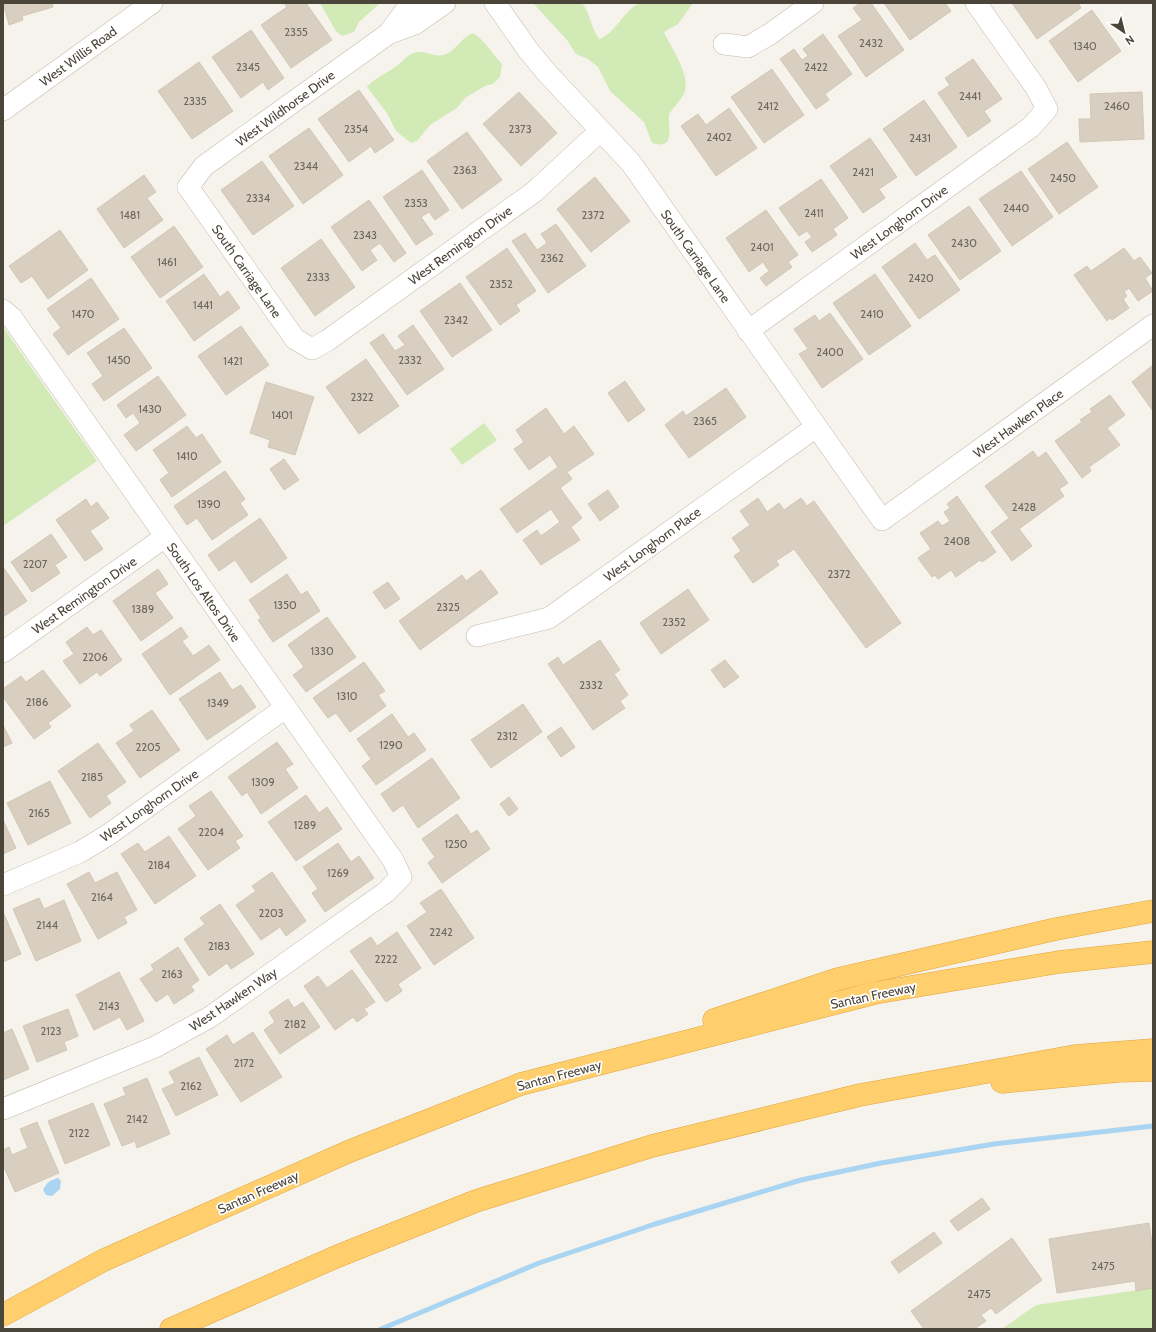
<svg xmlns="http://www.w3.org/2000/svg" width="1156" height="1332" font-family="Cabin,sans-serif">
	<rect width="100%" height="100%" fill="#f6f3ec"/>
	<!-- green -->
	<g fill="#d2eab5">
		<path d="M320,3h60l-21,19 -5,10 -12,4 -6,-5z"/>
		<path d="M533,3h49c9,11 8,23 17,36 18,-6 23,-28 41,-36 8,-3 42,0 53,0l-15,21 -14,8c7,16 28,44 20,62 -4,7 -11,14 -15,20 -1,15 7,36 -17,29l-8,-21 -34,-31 -12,-24 -10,-8 -12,-5 -9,-14z"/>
		<path d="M473,33c10,5 20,22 29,31l-2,13 -7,7 -8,2 -20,12 -8,10 -27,17 -13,16 -6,2 -15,-12 -9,-18 -20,-26c8,-10 18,-12 28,-20 8,-5 13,-14 23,-15 8,-1 17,5 25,3 13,-3 18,-18 30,-22z"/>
		<path d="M3,327l94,134 -94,65z"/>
		<path d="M484,423l13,17 -35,25 -12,-16z"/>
		<path d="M1152,1288l1,41h-151l34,-24z"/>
	</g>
	<!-- water -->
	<path fill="#a9d4f2" d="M58,1178l3,3 -1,8 -8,7 -6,-1 -3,-5c5,-9 6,-9 15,-12z"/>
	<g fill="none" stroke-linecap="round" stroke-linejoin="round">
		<!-- stream -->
		<path stroke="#a9d4f2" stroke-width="5" d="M381,1329l158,-66 116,-39 146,-44 80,-17 113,-19 159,-18"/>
	</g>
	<!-- building -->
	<g fill="#d8cfc1" stroke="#d3c7b4">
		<path d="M3,3h49l1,4 -31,9 1,4 -14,5z"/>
		<path d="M284,3h22l26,37 -41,28 -30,-43 26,-18z"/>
		<path d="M860,3h11l33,47 -38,27 -28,-41 24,-16 -9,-12z"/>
		<path d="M884,3h61l6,8 -41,29z"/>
		<path d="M1012,3h66l3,5 -44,31z"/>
		<path d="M1092,10l29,41 -43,31 -29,-41z"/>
		<path d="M251,30l33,48 -16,12 -5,-8 -22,16 -29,-41z"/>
		<path d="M823,34l29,40 -27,20 4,6 -13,9 -36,-50 14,-10 8,11 6,-4 -5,-7z"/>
		<path d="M973,59l29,40 -18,12 7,10 -23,16 -30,-44 12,-8 -5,-7z"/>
		<path d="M199,62l34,49 -41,28 -34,-48z"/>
		<path d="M772,69l32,46 -40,28 -33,-46z"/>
		<path d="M359,90l35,50 -19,13 -4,-7 -22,16 -31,-43z"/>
		<path d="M519,92l38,41 -36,33 -38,-42z"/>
		<path d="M1142,92l2,47 -64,3 -1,-23h12l-1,-25z"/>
		<path d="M924,100l33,47 -41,29 -33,-47z"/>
		<path d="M729,108l28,40 -41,28 -35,-50 17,-12 8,11z"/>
		<path d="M309,128l34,47 -40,29 -34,-48z"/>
		<path d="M467,132l35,48 -40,29 -35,-48z"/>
		<path d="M870,138l27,39 -18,12 6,9 -22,15 -33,-47z"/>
		<path d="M1067,142l31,45 -39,27 -31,-45z"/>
		<path d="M262,161l32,45 -41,29 -32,-45z"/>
		<path d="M422,170l27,40 -14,10 -6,-8 -8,5 12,17 -17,11 -33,-48z"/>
		<path d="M1021,171l32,46 -41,29 -33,-47z"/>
		<path d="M144,175l12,17 -9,6 16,22 -39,28 -27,-39z"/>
		<path d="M595,177l35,44 -39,31 -34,-43z"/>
		<path d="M821,179l27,39 -15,11 4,6 -25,17 -7,-10 7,-5 -5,-6 -8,5 -20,-28z"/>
		<path d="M369,200l37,53 -12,9 -14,-19 -10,7 7,10 -15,11 -31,-44z"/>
		<path d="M969,206l32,45 -41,29 -32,-45z"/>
		<path d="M766,210l32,45 -10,7 4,5 -26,19 -6,-8 9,-7 -6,-9 -14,10 -23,-34z"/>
		<path d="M556,224l30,42 -38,27 -36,-52 13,-8 12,17 10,-7 -6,-9z"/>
		<path d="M174,226l29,41 -43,31 -29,-41z"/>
		<path d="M60,230l28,40 -40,29 -16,-23 -11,7 -12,-17z"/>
		<path d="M321,239l34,48 -40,29 -34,-48z"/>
		<path d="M915,243l12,17 8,-5 25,35 -41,29 -37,-52z"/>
		<path d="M507,248l29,43 -20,14 4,6 -20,14 -34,-48z"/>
		<path d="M1124,248l10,13 6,-4 12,16 -7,5 8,13 -15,10 -9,-13 -5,4 3,4 -4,3 6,9 -17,12 -2,-2 -3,3 -33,-46 13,-9 4,5z"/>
		<path d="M204,274l16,23 8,-6 12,17 -46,33 -28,-40z"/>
		<path d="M875,274l36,52 -42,29 -36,-52z"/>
		<path d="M91,278l28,41 -51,36 -15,-21 8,-6 -14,-19z"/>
		<path d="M460,283l32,47 -40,27 -32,-46z"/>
		<path d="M830,313l33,46 -41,29 -23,-34 9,-5 -14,-20 21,-14 4,6z"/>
		<path d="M413,325l31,44 -37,26 -37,-52 13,-9 12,17 10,-6 -7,-9z"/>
		<path d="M241,326l28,39 -43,30 -28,-39z"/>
		<path d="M124,328l28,40 -48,33 -12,-17 11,-8 -16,-23z"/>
		<path d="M366,359l33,47 -40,28 -33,-47z"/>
		<path d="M1153,365v46l-21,-29z"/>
		<path d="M158,376l28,39 -50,36 -12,-16 16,-12 -7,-10 -7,5 -9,-13z"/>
		<path d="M625,381l20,29 -17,12 -20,-29z"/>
		<path d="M266,382l48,15 -19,58 -27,-8 2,-7 -20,-7z"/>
		<path d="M726,388l20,29 -57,41 -24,-33 18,-14 3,5z"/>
		<path d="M1110,395l15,20 -18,13 13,17 -31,22 2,4 -9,7 -27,-37 27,-19 -2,-2 12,-8 -2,-3z"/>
		<path d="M546,408l18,26 10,-8 20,28 -27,18 5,7 -12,9 22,30 -11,9 9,13 -39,25 -18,-25 14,-10 4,6 19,-14 -9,-13 -34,24 -17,-24 58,-42 -8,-12 -21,15 -15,-21 10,-7 -8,-12z"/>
		<path d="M187,426l9,12 6,-4 19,28 -49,35 -12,-17 9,-7 -16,-23z"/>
		<path d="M1033,451l5,7 8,-6 22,31 -9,6 5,7 -45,33 13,17 -20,15 -21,-29 18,-14 -24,-32z"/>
		<path d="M284,459l15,21 -15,10 -14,-21z"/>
		<path d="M225,471l20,28 -5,4 8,12 -36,25 -15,-22 -10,7 -13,-19z"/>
		<path d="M608,490l11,17 -19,14 -12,-17z"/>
		<path d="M957,496l39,56 -14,10 -2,-2 -24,17 -5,-7 -13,9 -3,-4 -3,2 -14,-19 13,-9 -11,-16 18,-12 4,5 8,-5 -6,-9 6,-4 -3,-4z"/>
		<path d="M758,498l9,14 12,-9 5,7 17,-12 6,8 7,-5 87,122 -35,25 -72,-99 -18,12 3,4 -26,18 -19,-27 7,-5 -9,-13 18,-13 -10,-14z"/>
		<path d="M86,499l5,8 6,-5 12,16 -19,13 13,18 -18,12 -29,-41z"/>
		<path d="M260,518l27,40 -36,25 -16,-23 -16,11 -11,-16z"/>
		<path d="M51,534l16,23 -12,8 5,8 -28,19 -21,-30z"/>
		<path d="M3,567l24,34 -24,16z"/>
		<path d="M158,569l10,15 -13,9 18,25 -32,23 -28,-40z"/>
		<path d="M481,570l17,23 -78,57 -21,-29 63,-46 4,6z"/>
		<path d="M287,574l14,21 6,-4 13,20 -47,31 -15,-22 3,-2 -12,-18z"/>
		<path d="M388,582l12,17 -15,10 -12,-17z"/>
		<path d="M688,589l21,31 -48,34 -21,-31z"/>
		<path d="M327,617l29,40 -50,35 -13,-17 11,-8 -16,-22z"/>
		<path d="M87,627l6,8 8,-5 21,30 -22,16 -3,-4 -17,12 -17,-23 11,-7 -8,-12z"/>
		<path d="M181,627l7,10 -6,4 11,15 16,-11 11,15 -50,35 -28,-41z"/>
		<path d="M600,640l20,30 -6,4 14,21 -8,6 5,7 -32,22 -45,-66 10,-7 5,8z"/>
		<path d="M725,660l14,17 -15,11 -13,-18z"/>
		<path d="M364,662l21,29 -7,4 8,11 -36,26 -14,-19 -8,5 -15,-20z"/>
		<path d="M43,670l28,36 -23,17 3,4 -17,12 -31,-42v-8l18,-13 5,6z"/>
		<path d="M220,672l12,18 9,-5 15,22 -49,33 -28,-41z"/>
		<path d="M523,704l19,28 -51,36 -20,-28z"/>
		<path d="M152,710l28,40 -40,28 -24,-35 18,-12 -4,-6z"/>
		<path d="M392,714l16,23 6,-4 12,17 -50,35 -14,-19 9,-7 -14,-20z"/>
		<path d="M3,725l9,18 -9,4z"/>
		<path d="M561,727l14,20 -14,10 -14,-20z"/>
		<path d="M277,742l16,22 -8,5 13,19 -37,26 -14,-22 -5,4 -14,-19z"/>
		<path d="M98,743l28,39 -20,14 5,7 -21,15 -32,-47z"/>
		<path d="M432,758l28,40 -42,30 -15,-23 -10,7 -12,-18z"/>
		<path d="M50,781l21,42 -43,22 -21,-42z"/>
		<path d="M211,791l32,45 -8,5 5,7 -32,22 -30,-41 18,-13 -7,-10z"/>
		<path d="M306,795l13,18 8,-6 15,22 -46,32 -28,-39z"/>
		<path d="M509,797l9,12 -9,7 -9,-12z"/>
		<path d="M457,814l14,20 6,-4 13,19 -48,34 -14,-20 7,-6 -13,-18z"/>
		<path d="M3,820l13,28 -13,6z"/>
		<path d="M169,836l27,40 -41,28 -34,-50 17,-11 7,9z"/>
		<path d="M338,843l13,19 8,-6 15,22 -49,34 -13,-19 6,-4 -15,-22z"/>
		<path d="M89,872l6,11 22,-11 20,38 -13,7 3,6 -29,16 -31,-55z"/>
		<path d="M272,872l34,49 -20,15 -6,-9 -19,13 -25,-35 20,-14 -4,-5z"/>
		<path d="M441,889l33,49 -40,27 -27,-39 20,-14 -7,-9z"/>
		<path d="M39,898l5,11 20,-9 17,41 -45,20 -23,-52z"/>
		<path d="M220,904l34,50 -23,15 -4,-6 -18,13 -25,-37 21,-15 -5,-6z"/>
		<path d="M4,914l17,40 -18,8v-47z"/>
		<path d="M397,932l24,36 -23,16 4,7 -16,11 -36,-51 21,-14 6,9z"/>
		<path d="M178,947l21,33 -8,6 3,5 -20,13 -6,-10 -12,8 -16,-23 14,-9 -3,-5z"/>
		<path d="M352,970l23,32 -11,7 4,5 -11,8 -4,-5 -18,13 -31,-44 14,-10 9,12z"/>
		<path d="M119,972l25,49 -17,9 -7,-13 -26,13 -18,-35z"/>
		<path d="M288,999l6,9 9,-6 17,25 -40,27 -16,-24 11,-8 -6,-10z"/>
		<path d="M68,1009l10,27 -14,6 3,8 -30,12 -14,-36z"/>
		<path d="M12,1029l17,40 -26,11v-47z"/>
		<path d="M253,1032l29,45 -41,25 -35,-53 21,-14 6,10z"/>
		<path d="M199,1057l19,38 -42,21 -14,-27 13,-6 -6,-11z"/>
		<path d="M147,1078l23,56 -33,14 -2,-7 -13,5 -18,-42 22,-9 -3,-7z"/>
		<path d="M93,1103l17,42 -45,19 -17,-43z"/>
		<path d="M37,1122l22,51 -44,19 -12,-27v-15l6,-3 3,8 16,-7 -8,-19z"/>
		<path d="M982,1198l8,11 -32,22 -8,-10z"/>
		<path d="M1149,1223l4,28v37l-17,3 -1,-10 -78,12 -8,-54z"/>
		<path d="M934,1232l8,11 -43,30 -8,-11z"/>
		<path d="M1012,1238l30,42 -46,34 -5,-6 -10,7 5,6 -12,8h-50l-13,-18z"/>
	</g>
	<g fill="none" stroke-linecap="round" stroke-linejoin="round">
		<defs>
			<g id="minor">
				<path d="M416,3l-10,7 -18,24 -184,132 -16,21 107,152 17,10 16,-9 206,-148 66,-61"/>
				<path d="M495,3l33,47 19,23 84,90 251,357 271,-195"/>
				<path d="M388,34l27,-10 30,-21"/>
				<path d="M724,44l24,3 22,-13 43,-31"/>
				<path d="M3,110l149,-107"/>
				<path d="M3,310l9,8 381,542 8,17 -15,15 -176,125 -55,30 -152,62"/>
				<path d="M748,331l283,-204 16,-18 -11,-21 -60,-85"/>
				<path d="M477,636l72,-18 267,-191"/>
				<path d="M3,652l162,-115"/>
				<path d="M3,885l77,-33 28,-17 177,-127"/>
			</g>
			<g id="highway">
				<path d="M714,1020l124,-41 218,-50 97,-18"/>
				<path d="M1002,1082l116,-11 35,-1"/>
				<path d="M3,1315l101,-55 246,-109 171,-67 354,-91 184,-31 94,-10"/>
				<path d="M171,1329l167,-73 138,-55 176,-55 208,-51 215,-39 78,-6"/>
			</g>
		</defs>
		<!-- minor casing -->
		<use href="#minor" stroke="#c2bbae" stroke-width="22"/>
		<!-- highway casing -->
		<use href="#highway" stroke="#e0a43c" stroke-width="23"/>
		<!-- minor -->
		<use href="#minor" stroke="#fff" stroke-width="21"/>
		<!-- highway -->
		<use href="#highway" stroke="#ffcf6e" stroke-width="22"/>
	</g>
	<g text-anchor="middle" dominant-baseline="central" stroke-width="3.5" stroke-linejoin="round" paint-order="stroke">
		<!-- number labels -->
		<g font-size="11" fill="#6e675b">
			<text x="296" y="32">2355</text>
			<text x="871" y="43">2432</text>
			<text x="1085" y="46">1340</text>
			<text x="248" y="67">2345</text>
			<text x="816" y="67">2422</text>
			<text x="970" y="96">2441</text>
			<text x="195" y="101">2335</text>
			<text x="768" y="106">2412</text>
			<text x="1117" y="106">2460</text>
			<text x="356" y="129">2354</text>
			<text x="520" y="129">2373</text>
			<text x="719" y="137">2402</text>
			<text x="920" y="138">2431</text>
			<text x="306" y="166">2344</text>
			<text x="465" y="170">2363</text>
			<text x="863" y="172">2421</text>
			<text x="1063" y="178">2450</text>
			<text x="258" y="198">2334</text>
			<text x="416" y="203">2353</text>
			<text x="1016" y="208">2440</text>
			<text x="814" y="213">2411</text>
			<text x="130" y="215">1481</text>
			<text x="593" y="215">2372</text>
			<text x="365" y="235">2343</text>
			<text x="964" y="243">2430</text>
			<text x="762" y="247">2401</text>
			<text x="552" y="258">2362</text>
			<text x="167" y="262">1461</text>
			<text x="318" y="277">2333</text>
			<text x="921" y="278">2420</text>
			<text x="501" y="284">2352</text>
			<text x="203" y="305">1441</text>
			<text x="83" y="314">1470</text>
			<text x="872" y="314">2410</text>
			<text x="456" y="320">2342</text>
			<text x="830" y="352">2400</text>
			<text x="119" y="360">1450</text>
			<text x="410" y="360">2332</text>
			<text x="233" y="361">1421</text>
			<text x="362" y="397">2322</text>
			<text x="150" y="409">1430</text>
			<text x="282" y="415">1401</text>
			<text x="705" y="421">2365</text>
			<text x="187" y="456">1410</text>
			<text x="209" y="504">1390</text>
			<text x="1024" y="507">2428</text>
			<text x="957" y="541">2408</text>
			<text x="35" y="564">2207</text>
			<text x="839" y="574">2372</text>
			<text x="285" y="605">1350</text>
			<text x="448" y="607">2325</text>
			<text x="143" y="609">1389</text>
			<text x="674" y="622">2352</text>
			<text x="322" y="651">1330</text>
			<text x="95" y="657">2206</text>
			<text x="591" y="685">2332</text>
			<text x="347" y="696">1310</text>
			<text x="37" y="702">2186</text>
			<text x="218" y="703">1349</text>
			<text x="507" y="736">2312</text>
			<text x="391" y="745">1290</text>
			<text x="148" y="747">2205</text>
			<text x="92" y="777">2185</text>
			<text x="263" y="782">1309</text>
			<text x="39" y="813">2165</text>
			<text x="305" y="825">1289</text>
			<text x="211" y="832">2204</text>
			<text x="456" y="844">1250</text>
			<text x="159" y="865">2184</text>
			<text x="338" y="873">1269</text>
			<text x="102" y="897">2164</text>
			<text x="271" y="913">2203</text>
			<text x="47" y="925">2144</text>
			<text x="441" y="932">2242</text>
			<text x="219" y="946">2183</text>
			<text x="386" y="959">2222</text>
			<text x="172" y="974">2163</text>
			<text x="109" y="1006">2143</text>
			<text x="295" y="1024">2182</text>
			<text x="51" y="1031">2123</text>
			<text x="244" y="1063">2172</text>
			<text x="191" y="1086">2162</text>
			<text x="137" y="1119">2142</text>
			<text x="79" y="1133">2122</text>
			<text x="1103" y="1266">2475</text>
			<text x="979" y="1294">2475</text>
		</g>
		<!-- street labels -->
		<g font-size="13" fill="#4b4439" stroke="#fff">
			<text transform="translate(78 56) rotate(-36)">West Willis Road</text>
			<text transform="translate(285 108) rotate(-36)">West Wildhorse Drive</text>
			<text transform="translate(899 222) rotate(-36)">West Longhorn Drive</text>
			<text transform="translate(460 245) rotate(-36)">West Remington Drive</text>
			<text transform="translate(696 256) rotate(55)">South Carriage Lane</text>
			<text transform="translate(247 271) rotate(55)">South Carriage Lane</text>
			<text transform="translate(1018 423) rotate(-36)">West Hawken Place</text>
			<text transform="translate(652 544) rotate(-36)">West Longhorn Place</text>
			<text transform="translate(204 592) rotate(55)">South Los Altos Drive</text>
			<text transform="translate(84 595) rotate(-35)">West Remington Drive</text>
			<text transform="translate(149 805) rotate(-35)">West Longhorn Drive</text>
			<text transform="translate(873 995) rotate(-12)">Santan Freeway</text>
			<text transform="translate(233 999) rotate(-34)">West Hawken Way</text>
			<text transform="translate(559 1075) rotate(-15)">Santan Freeway</text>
			<text transform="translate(258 1192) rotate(-24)">Santan Freeway</text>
		</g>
	</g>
	<!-- border -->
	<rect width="1156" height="1332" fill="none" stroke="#4b4439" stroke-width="8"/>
	<!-- north arrow -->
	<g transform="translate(1124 32) rotate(145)" stroke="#ffffff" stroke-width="3" paint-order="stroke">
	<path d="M0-3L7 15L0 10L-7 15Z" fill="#4b4439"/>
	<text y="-6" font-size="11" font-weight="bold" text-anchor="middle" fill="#4b4439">N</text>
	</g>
</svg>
